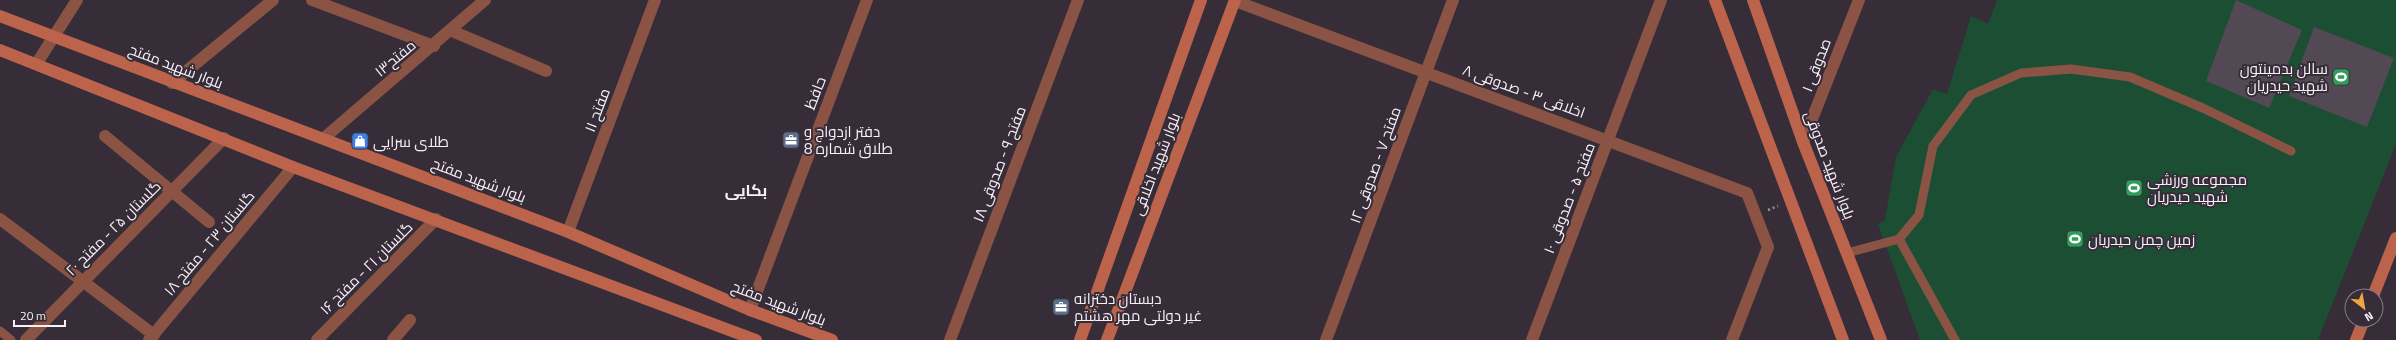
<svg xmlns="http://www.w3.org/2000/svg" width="2396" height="340" font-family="'Titillium Web',Cairo,sans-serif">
	<rect width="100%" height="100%" fill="#362d38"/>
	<!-- green -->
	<path fill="#1c4e33" d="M1997,0h399v144l-78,196h-398l-42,-116 7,-4 11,-63 37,-68 14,5 24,-78 17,8z"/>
	<!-- building -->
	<g fill="#534955">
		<path d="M2236,0l66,30 -33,78 -63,-27z"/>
		<path d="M2314,27l80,31 -27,69 -78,-31z"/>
	</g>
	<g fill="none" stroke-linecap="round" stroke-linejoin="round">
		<!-- path -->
		<path stroke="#9c949d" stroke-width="2.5" stroke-dasharray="2 3" stroke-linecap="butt" d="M1768,210l10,-4"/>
		<!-- service -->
		<g stroke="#8a5343" stroke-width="9">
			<path d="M1899,239l56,101"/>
			<path d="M1847,253l52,-14 20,-24 14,-69 38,-51 50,-22 50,-4 59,8 75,32 86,42"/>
			<path d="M0,331l11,9"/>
		</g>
		<!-- minor -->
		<g stroke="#8a5343" stroke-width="12">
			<path d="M312,0l122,46"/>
			<path d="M1235,1l512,192 21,54 -36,93"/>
			<path d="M452,31l94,40"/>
			<path d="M37,63l40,-63"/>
			<path d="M172,83l101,-83"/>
			<path d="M105,136l104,86"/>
			<path d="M324,138l161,-138"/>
			<path d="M1803,142l56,-142"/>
			<path d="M0,219l154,116"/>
			<path d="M568,232l87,-232"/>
			<path d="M26,340l198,-202"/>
			<path d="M149,340l144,-173"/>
			<path d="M317,340l119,-121"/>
			<path d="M393,340l17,-20"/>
			<path d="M950,340l128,-340"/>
			<path d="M1326,340l127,-340"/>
			<path d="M1532,340l129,-340"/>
		</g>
		<!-- tertiary -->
		<path stroke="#8a5343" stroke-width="12" d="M750,310l117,-310"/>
		<!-- secondary -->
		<g stroke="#bb634b" stroke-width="12">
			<path d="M1715,0l128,340"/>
			<path d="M1753,0l50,142 78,198"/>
			<path d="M0,16l568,216 182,78 82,30"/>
			<path d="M0,50l293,117 463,173"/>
			<path d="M2373,296l23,-58"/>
			<path d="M1080,340l121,-340"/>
			<path d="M1107,340l128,-340"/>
			<path d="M2356,340l8,-20"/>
		</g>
	</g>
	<!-- icons -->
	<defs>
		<symbol id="stadium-square" viewBox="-11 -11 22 22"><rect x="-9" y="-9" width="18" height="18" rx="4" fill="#2e9e5b" stroke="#362d38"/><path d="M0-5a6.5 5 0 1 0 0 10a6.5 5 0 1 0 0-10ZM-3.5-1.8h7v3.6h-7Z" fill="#fff"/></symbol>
		<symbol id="office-square" viewBox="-11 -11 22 22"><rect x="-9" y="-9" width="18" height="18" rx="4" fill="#5c6f8a" stroke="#362d38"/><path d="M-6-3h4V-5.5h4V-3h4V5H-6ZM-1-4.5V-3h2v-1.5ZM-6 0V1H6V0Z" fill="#fff"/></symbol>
		<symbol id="shop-square" viewBox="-11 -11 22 22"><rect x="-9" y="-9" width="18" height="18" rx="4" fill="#3f7fe0" stroke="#362d38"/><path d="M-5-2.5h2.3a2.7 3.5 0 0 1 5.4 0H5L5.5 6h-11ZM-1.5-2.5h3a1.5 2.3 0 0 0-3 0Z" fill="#fff"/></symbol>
	</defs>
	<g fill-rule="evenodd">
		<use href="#stadium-square" x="2331" y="67" width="20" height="20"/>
		<use href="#office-square" x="781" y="130" width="20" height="20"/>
		<use href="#shop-square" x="350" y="131" width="20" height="20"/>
		<use href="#stadium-square" x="2124" y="178" width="20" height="20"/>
		<use href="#stadium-square" x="2065" y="229" width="20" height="20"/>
		<use href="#office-square" x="1051" y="297" width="20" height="20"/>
	</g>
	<g text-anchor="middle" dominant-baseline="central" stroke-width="4" stroke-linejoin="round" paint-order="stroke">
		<!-- street labels -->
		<g font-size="15" fill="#f8f1f9" stroke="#362d38">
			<text transform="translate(395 58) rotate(-40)">مفتح۱۳</text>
			<text transform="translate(1816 65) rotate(-69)">صدوقی ۱</text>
			<text transform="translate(176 66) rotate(21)">بلوار شهید مفتح</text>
			<text transform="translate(1524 91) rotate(20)">اخلاقی ۳ - صدوقی ۸</text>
			<text transform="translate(815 93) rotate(-69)">حافظ</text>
			<text transform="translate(597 110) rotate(-69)">مفتح ۱۱</text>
			<text transform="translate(999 164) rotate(-69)">مفتح ۹ - صدوقی ۱۸</text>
			<text transform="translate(1156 164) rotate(-69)">بلوار شهید اخلاقی</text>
			<text transform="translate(1375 165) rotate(-70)">مفتح ۷ - صدوقی ۱۲</text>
			<text transform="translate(1830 165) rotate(69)">بلوار شهید صدوقی</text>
			<text transform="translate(479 180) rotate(21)">بلوار شهید مفتح</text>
			<text transform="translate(1569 198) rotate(-69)">مفتح ۵ - صدوقی ۱۰</text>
			<text transform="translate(113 228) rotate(-45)">گلستان ۲۵ - مفتح ۲۰</text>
			<text transform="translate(209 243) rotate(-50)">گلستان ۲۳ - مفتح ۱۸</text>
			<text transform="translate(366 268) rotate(-45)">گلستان ۲۱ - مفتح ۱۶</text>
			<text transform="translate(779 303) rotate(21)">بلوار شهید مفتح</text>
		</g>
		<!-- poi labels -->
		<g font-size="15" fill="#f8f1f9" stroke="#362d38" text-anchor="start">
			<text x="2328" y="68" text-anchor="end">سالن بدمینتون<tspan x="2328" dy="17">شهید حیدریان</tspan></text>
			<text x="804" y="131">دفتر ازدواج و<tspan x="804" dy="17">طلاق شماره 8</tspan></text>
			<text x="373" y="141">طلای سرایی</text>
			<text x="2147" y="179">مجموعه ورزشی<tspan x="2147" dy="17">شهید حیدریان</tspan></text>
			<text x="2088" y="239">زمین چمن حیدریان</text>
			<text x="1074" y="298">دبستان دخترانه<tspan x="1074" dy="17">غیر دولتی مهر هشتم</tspan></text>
		</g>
		<!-- neighbourhood labels -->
		<g font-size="16" font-weight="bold" fill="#f8f1f9" stroke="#362d38">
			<text x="746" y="190">بکایی</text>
		</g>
	</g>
	<!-- north arrow -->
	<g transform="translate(2364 308) rotate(149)"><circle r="19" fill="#362d38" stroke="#847b85"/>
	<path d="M0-3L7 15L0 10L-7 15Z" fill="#f0a63e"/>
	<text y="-6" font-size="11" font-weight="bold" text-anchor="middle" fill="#f8f1f9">N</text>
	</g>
	<!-- scale -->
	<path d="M14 320v6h51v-6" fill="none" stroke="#f8f1f9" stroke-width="2"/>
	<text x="20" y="320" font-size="12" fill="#f8f1f9" stroke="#362d38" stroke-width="3" paint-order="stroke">20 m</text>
</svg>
